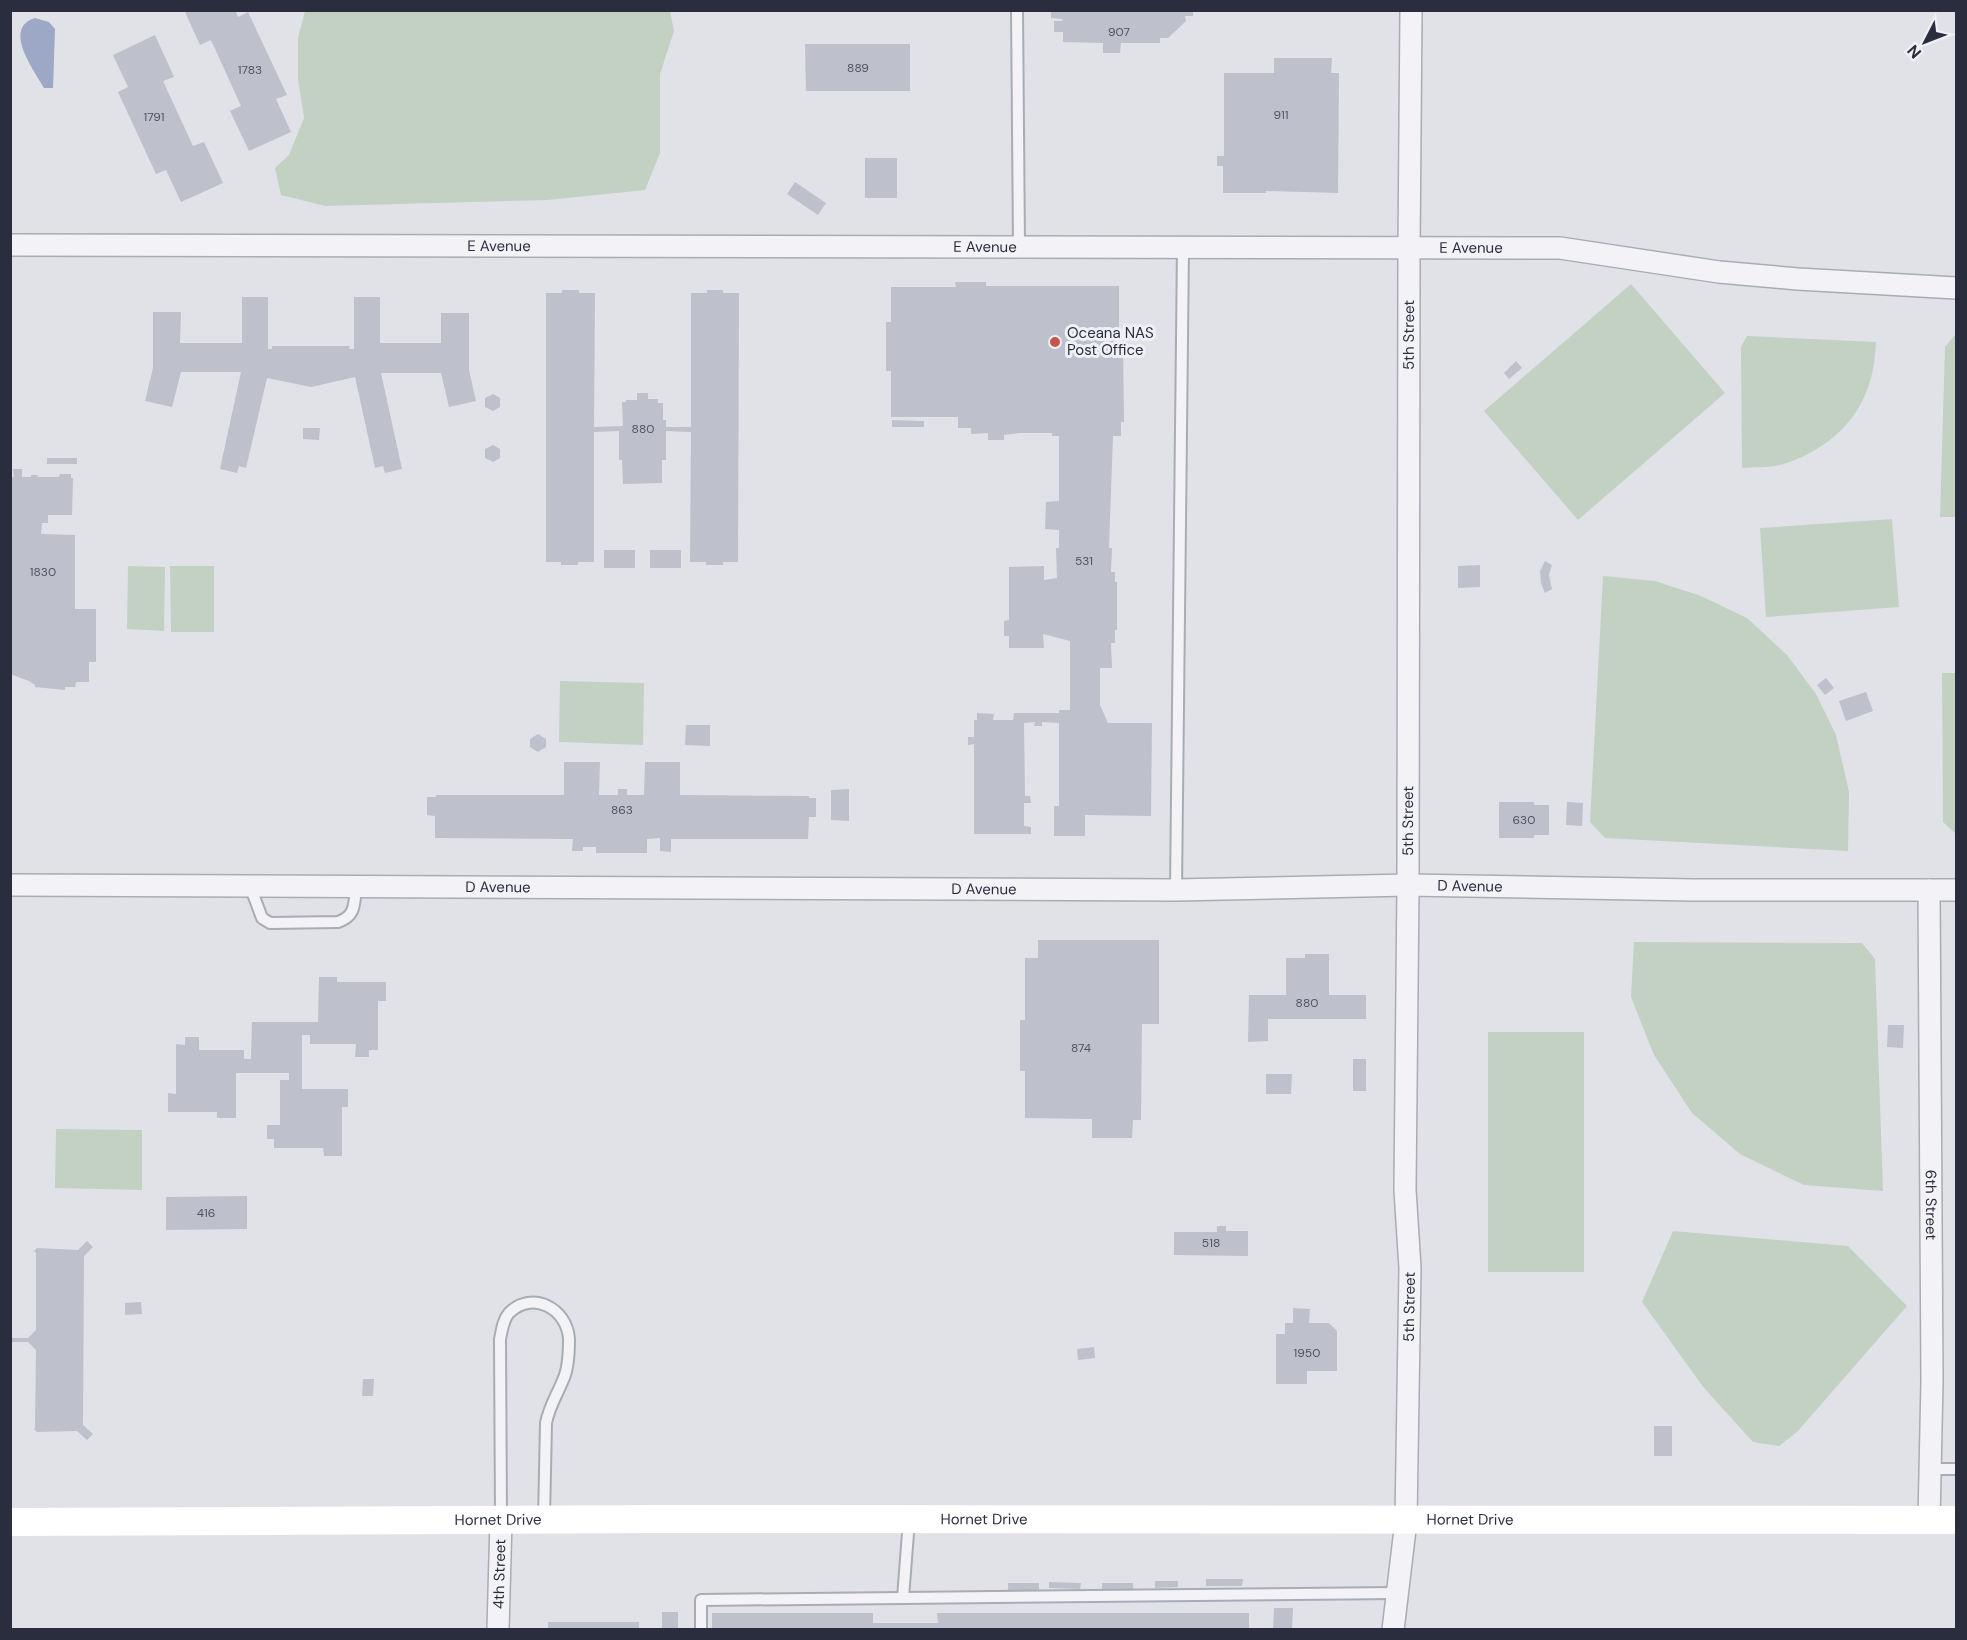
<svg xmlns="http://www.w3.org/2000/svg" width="1967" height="1640" font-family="'DM Sans',sans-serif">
	<rect width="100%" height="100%" fill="#e0e2e8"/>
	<!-- green -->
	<g fill="#c2d1c2">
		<path d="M305,11h365l4,20 -14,43v79l-15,37 -98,10 -222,6 -44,-11 -6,-27 14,-13 15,-37 -6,-39v-41z"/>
		<path d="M1631,284l94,109 -147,127 -94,-109z"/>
		<path d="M1955,335l1,182h-16l5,-170z"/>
		<path d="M1747,336l129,6c-1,14 -2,28 -7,42 -12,41 -49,70 -89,81 -12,3 -26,2 -38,3l-1,-121z"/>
		<path d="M1892,519l7,88 -133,10 -6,-89z"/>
		<path d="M128,566l37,1 -1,64 -37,-2z"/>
		<path d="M170,566h44v66h-43z"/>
		<path d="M1603,576l52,5 46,15 46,22 40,37 29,39 20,41 13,57 -1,59 -243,-13 -15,-16z"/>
		<path d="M1942,673h14v161l-13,-12z"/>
		<path d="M560,681l84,2 -1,62 -84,-3z"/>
		<path d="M1634,942l228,1 13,16 8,232 -79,-6 -64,-31 -48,-41 -38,-58 -23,-58z"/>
		<rect x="1488" y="1032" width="96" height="240"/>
		<path d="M56,1129l86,1v60l-87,-2z"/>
		<path d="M1673,1231l175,15 59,60 -110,126 -18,14 -26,-4 -49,-54 -62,-86z"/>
	</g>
	<!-- water -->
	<path fill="#9da8c6" d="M35,18l14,4 6,7 -2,59h-9c-10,-18 -42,-60 -9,-70z"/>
	<!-- building -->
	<g fill="#bec0cb">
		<path d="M184,10h51l3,7 10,-5 39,83 -11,4 15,33 -42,19 -19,-40 11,-5 -30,-66 -11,5z"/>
		<path d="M1051,10h142v6h-8l1,5 -18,17h-8v5h-39l-1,10h-17v-10l-40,-1v-10h-9v-11h8l1,-2 -12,-1z"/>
		<path d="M155,35l19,42 -11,4 30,65 11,-4 19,41 -42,19 -15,-32 -10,4 -38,-82 10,-5 -15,-32z"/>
		<path d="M805,44h105v47h-104z"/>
		<path d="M1274,58h58l-1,15h8l-1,120 -72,-2v2h-43v-27h-6v-10h7v-83h50z"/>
		<rect x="865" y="158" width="32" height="40"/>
		<path d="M795,182l31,21 -8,12 -31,-21z"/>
		<path d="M955,282h31v4h133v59h4l1,77h-3v14h-8l-4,112h3l-1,24h4v10h2v48h-2v13h-4l1,25h-12v37l8,18h44l-1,93 -66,-1v21h-31v-30h5v-83l-17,-1v4h-8l1,-4 -11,1 1,73h5l1,7h-7v23l7,1v7h-57v-90l-6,1v-8h6v-17h3v-7l17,1 -1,6h20l1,-7h45v-3h11v-69l-27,-7 1,14h-35v-12h-5v-15l5,-1v-53l35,-1v14l13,-2 -1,-30h3v-18l-14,-1 1,-27 13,-1v-65h-7v-3h-32l-16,2v5h-16v-7l-17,1v-6h-13v-11h-67v-46h-5v-49h5v-35h65z"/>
		<path d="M562,290h17v3h16l-1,134 29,-1 -1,-24h4v-2h11v-7h11v6h10v4h5v17h3v7h25v-134h16v-3h16v3h16l-1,269h-15v3h-17v-3h-16l1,-130 -25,-1v29h-4v23l-39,1 -1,-24h-3v-29l-25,1v130h-16v3h-17v-3h-15v-269h16z"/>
		<path d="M242,297h26v52h4v-3h78l-1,3h5v-52h26v46h61v-30h28v57l7,31 -27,6 -8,-34h-60l21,96 -17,4 -2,-7 -8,2 -20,-91 -44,10 -44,-9 -21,90 -7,-2 -2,7 -17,-4 21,-97h-60l-9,35 -27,-6 8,-33v-56h28l-1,31h62z"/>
		<path d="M1516,361l6,7 -13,11 -5,-6z"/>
		<path d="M493,394l7,4v9l-7,4 -8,-4v-9z"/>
		<path d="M892,420l32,1v6h-32z"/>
		<path d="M303,428h17l-1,12 -16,-1z"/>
		<path d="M493,445l7,4v9l-7,4 -8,-4v-9z"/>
		<rect x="47" y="458" width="30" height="6"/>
		<path d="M13,469h9v8h9v-2h7l-1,2h22l1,-3h11v4h2l-1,37h-24v8h-6l-1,11 34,1v74h21v53h-7v20h-13l-1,5h-10v3l-30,-3v-2l-6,-4 -19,-7v-197h4z"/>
		<rect x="604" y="550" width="31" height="18"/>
		<rect x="650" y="550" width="31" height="18"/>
		<path d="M1545,561l7,4 -3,10 3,14 -7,4 -4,-10 -1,-12z"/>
		<path d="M1480,565v22l-22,1v-22z"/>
		<path d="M1826,678l8,10 -9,7 -8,-10z"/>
		<path d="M1866,692l7,19 -27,10 -7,-20z"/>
		<path d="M686,725h24v21l-25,-1z"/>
		<path d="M538,734l8,5v8l-8,5 -8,-5v-8z"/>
		<path d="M564,762h36l-1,33h19v-6h9v6h17l1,-33h35v33l129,1v2h7v19h-7l-1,22h-137v13l-11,-1v-13l-13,1v14h-51v-6h-13v4h-11l1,-12 -138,-1v-22l-8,-1v-18h9v-2h128z"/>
		<path d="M849,789v32l-18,-1v-30z"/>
		<path d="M1499,802h35v3h15v30h-15v3h-35z"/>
		<path d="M1567,802l16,1 -1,23 -16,-1z"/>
		<path d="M1038,940h121v84h-17l-1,96h-8l-1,18h-40v-19l-67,-1v-47h-5v-51h5v-62h13z"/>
		<path d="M1305,954h24v41h37v24h-98v22l-20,1 1,-47h37v-37h19z"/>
		<path d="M319,977h18v5h49v19h-8v49h-9v7h-14l1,-13h-46v-9h-8v54h46v18h-6v49h-18l-1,-8h-49v-9h-7v-14h13v-45h9v-7h-53v45h-19v-6h-49v-19l8,1v-50l9,1v-8h14v13h45v9h7l1,-37h66z"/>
		<path d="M1888,1025h16l-1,23 -16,-1z"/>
		<rect x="1353" y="1059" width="13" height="32"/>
		<path d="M1266,1074h26l-1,20h-25z"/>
		<path d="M247,1196v33l-81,1v-33z"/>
		<path d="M1217,1226h9v5h22v25l-74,-1v-23h43z"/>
		<path d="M87,1241l6,6 -9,9 -1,169 10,9 -6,6 -10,-9 -40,1 -3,-3 1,-1 1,-78 -8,-8h-15l-3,3v-10l3,3h15l8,-8v-77l-2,-2 3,-3 41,2z"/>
		<path d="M141,1302l1,12 -17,1v-12z"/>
		<path d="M1293,1308l17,1 -1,14h20l8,8v40h-30v13h-31v-50h9v-11h8z"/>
		<path d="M1094,1347l1,11 -17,2 -1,-11z"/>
		<path d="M363,1379h11l-1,17h-11z"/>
		<rect x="1654" y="1426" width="18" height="30"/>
		<path d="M1206,1579h37l-1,7h-36z"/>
		<path d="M1155,1581h23v6l-23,1z"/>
		<path d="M1049,1582l32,1 -1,6 -31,-1z"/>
		<rect x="1008" y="1583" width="31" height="7"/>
		<rect x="1102" y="1583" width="31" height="7"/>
		<path d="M1274,1608h19l-1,22h-19z"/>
		<rect x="662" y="1612" width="16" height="18"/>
		<path d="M712,1613h161v10h65l-1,-10h312v17h-537z"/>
		<rect x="548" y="1622" width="91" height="8"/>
	</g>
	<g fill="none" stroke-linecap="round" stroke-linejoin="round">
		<defs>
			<g id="service">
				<path d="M1017,10l2,236"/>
				<path d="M250,886l12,32 8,5 68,-1c18,-6 16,-18 18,-35"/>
				<path d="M1176,890l7,-643"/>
				<path d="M1930,1469h26"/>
				<path d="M501,1519l-1,-180c2,-9 3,-19 9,-26 23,-23 58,-5 60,26 0,11 -1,31 -6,41 -6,15 -14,27 -17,43l-2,96"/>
				<path d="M903,1598l6,-78"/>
				<path d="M701,1630v-30l696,-7"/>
			</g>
			<g id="minor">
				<path id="s1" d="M10,245l1550,3 159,24 79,7 158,9"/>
				<path id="s2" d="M10,885l1166,5 232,-5 286,5h262"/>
				<path id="s3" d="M1929,890l3,491 -3,139"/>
				<path id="s4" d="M498,1630l3,-110"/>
				<path id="s5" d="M1393,1630l13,-109 4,-253 -5,-78 3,-305 1,-638 2,-237"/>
			</g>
		</defs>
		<!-- service casing -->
		<use href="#service" stroke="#a9acb5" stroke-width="14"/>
		<!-- minor casing -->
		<use href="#minor" stroke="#a9acb5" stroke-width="24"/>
		<!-- service -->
		<use href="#service" stroke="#f3f3f7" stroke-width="10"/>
		<!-- minor -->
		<use href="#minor" stroke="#f3f3f7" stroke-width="21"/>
		<!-- secondary -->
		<path stroke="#fff" stroke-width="28" id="s6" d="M10,1522l658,-3 1288,1"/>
	</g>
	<!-- markers -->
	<circle fill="#c5554d" stroke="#f0f1f6" stroke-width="2" cx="1055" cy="342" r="6"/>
	<g text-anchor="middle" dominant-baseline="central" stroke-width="6" stroke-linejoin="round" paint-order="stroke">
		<!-- number labels -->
		<g font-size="12" fill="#4f5261">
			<text x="1119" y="32">907</text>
			<text x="858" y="68">889</text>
			<text x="250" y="70">1783</text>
			<text x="1281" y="115">911</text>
			<text x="154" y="117">1791</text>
			<text x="643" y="429">880</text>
			<text x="1084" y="561">531</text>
			<text x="43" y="572">1830</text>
			<text x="622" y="810">863</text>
			<text x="1524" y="820">630</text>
			<text x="1307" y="1003">880</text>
			<text x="1081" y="1048">874</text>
			<text x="206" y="1213">416</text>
			<text x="1211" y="1243">518</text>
			<text x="1307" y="1353">1950</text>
		</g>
		<!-- street labels -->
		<g font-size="15" fill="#2a2d3e" stroke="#f0f1f6">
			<text stroke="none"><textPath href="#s1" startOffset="489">E Avenue</textPath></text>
			<text stroke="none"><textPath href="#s1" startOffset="975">E Avenue</textPath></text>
			<text stroke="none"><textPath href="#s1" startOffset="1461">E Avenue</textPath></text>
			<text stroke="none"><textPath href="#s5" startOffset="1296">5th Street</textPath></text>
			<text stroke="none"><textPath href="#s5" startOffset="810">5th Street</textPath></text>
			<text stroke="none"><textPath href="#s2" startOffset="488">D Avenue</textPath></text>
			<text stroke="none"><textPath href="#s2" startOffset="1460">D Avenue</textPath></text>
			<text stroke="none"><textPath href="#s2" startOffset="974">D Avenue</textPath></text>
			<text stroke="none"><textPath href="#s3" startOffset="315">6th Street</textPath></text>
			<text stroke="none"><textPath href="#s5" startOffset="324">5th Street</textPath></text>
			<text stroke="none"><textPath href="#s6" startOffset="488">Hornet Drive</textPath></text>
			<text stroke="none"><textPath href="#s6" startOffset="974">Hornet Drive</textPath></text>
			<text stroke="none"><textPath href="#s6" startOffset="1460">Hornet Drive</textPath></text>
			<text stroke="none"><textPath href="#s4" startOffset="56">4th Street</textPath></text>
		</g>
		<!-- poi labels -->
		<g font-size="15" fill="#2a2d3e" stroke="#f0f1f6" text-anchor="start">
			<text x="1067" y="333">Oceana NAS<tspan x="1067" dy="17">Post Office</tspan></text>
		</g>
	</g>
	<!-- border -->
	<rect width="1967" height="1640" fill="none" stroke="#2a2d3e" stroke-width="24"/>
	<!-- north arrow -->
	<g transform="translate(1925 42) rotate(228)" stroke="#f0f1f6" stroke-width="4.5" paint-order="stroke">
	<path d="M0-4.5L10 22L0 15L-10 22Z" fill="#2a2d3e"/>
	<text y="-9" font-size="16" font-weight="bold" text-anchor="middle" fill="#2a2d3e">N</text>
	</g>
</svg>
